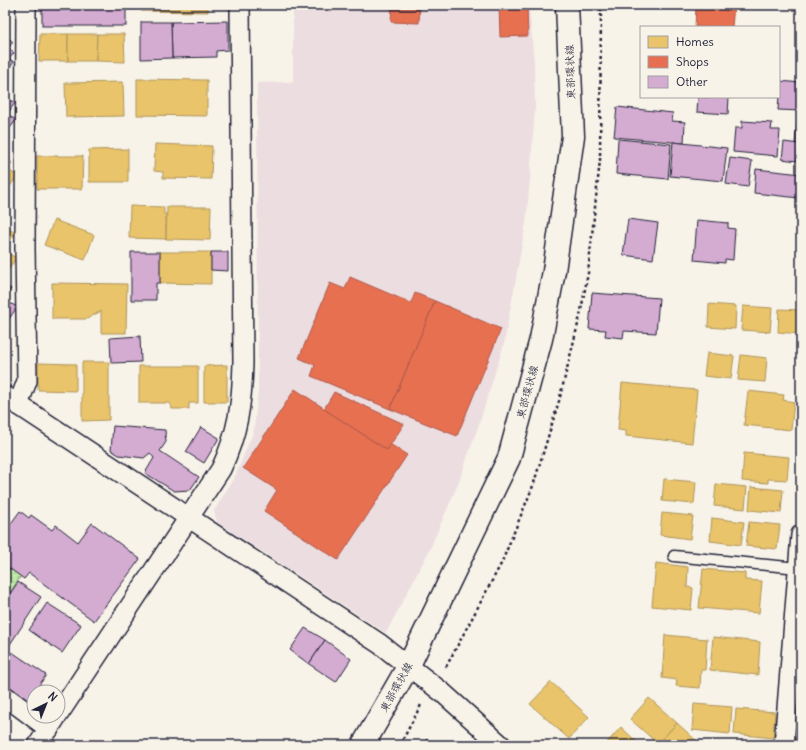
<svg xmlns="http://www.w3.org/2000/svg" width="806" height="750" font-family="Delius,'Klee One',sans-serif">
	<defs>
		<pattern id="park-dots" width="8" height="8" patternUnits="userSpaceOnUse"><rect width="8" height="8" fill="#c1eaa6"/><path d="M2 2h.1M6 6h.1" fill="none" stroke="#a6c890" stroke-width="1.8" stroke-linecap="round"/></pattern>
	</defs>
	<rect width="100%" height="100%" fill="#f7f3e8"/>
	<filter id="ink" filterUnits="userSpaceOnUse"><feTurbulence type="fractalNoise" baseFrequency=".025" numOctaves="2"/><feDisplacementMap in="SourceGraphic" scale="8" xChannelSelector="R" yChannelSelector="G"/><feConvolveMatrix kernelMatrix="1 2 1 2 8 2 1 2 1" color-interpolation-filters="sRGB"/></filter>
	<g filter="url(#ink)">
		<!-- built -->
		<path fill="#ecdde1" d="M293,5h236l5,58 1,44 -5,72 -4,44 -22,121 -25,80 -21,60 -29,67 -43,82 -169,-111 -3,-11 22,-37 18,-44 4,-41 -1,-306 36,-1z"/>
		<!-- park -->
		<path fill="url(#park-dots)" stroke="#728670" d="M9,568l12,8 -16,24v-26z"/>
		<!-- homes -->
		<g fill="#e9c46a" stroke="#ad935c">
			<path d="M141,5h67v7l-67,-1z"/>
			<path d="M40,34h28v27h-29z"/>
			<path d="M68,34h29l-1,27h-28z"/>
			<path d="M97,34h27l1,28 -29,-1z"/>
			<path d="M137,79l70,1v36l-70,-1z"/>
			<path d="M123,82l1,34 -58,1 -1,-34z"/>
			<path d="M155,144l57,2 -1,33 -48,-1v-6l-9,-1z"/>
			<path d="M128,149v33h-39v-32z"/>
			<path d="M37,156h46l-1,33h-45z"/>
			<path d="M5,158l7,5 -5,6 10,7 -12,18z"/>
			<path d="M130,206l34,1v7h2v25l-37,-1z"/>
			<path d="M167,207h44l-1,33 -44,-1z"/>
			<path d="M54,220l40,15 -9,25 -41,-15z"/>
			<path d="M5,226l10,7 -10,16z"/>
			<path d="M5,251l11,7 -7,11 -4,-3z"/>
			<path d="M160,252h51v32l-51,-1z"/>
			<path d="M52,283l75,1 -1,49h-25v-22l-14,8h-35z"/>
			<path d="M709,304l27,2 -1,23 -27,-2z"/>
			<path d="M743,306l29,2 -2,24 -29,-2z"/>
			<path d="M779,309l22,1v24l-23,-2z"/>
			<path d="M707,353l27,3 -3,23 -27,-3z"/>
			<path d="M741,355l26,3 -2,24 -27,-2z"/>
			<path d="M82,362h27v58l-27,1z"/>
			<path d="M38,363l38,1v27l-38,-1z"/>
			<path d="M227,365v37h-23v-36z"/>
			<path d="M139,366h59v37h-9v6h-17l-2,-6h-31z"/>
			<path d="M622,383l75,7 -5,53 -66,-7v-5l-8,-1z"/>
			<path d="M748,391l36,4 -1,5 11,2 -3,28 -47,-5z"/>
			<path d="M744,453l45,4 -2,23 -19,-1v4l-26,-2z"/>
			<path d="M664,479l32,3 -2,22 -32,-3z"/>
			<path d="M716,484l31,3 -2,22 -31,-3z"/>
			<path d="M751,487l32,3 -2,23 -32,-3z"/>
			<path d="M662,513l31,3 -3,23 -30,-4z"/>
			<path d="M712,518l32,4 -3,23 -31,-4z"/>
			<path d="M749,522l31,3 -3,24 -31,-3z"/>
			<path d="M656,563l32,4 -1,20 6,1 -2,22 -39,-4z"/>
			<path d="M703,569l42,4v7l17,1 -3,32 -60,-5z"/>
			<path d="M665,635l42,4 -2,31h-4l-1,18 -24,-2 1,-6 -15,-2z"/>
			<path d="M713,637l47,5 -2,33 -48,-5z"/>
			<path d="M551,682l38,35 -20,22 -39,-35z"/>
			<path d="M649,698l28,25 -19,21 -28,-25z"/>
			<path d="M694,704l38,3 -2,27 -38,-4z"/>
			<path d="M736,709l39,3 -2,26 -39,-4z"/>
			<path d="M677,723l24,22 -43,-1z"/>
			<path d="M621,727l19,18h-35z"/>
			<path d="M797,729l4,1v15h-5z"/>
		</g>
		<!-- shops -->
		<g fill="#e76f51" stroke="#ac584a">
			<path d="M392,5h28l-1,18 -28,-1z"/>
			<path d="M499,5h28l1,31 -28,1z"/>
			<path d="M696,5l38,1 -2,21h-37z"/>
			<path d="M350,277l61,26 4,-10 20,8 -45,108 -79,-33 4,-11 -16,-7 31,-75 15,6z"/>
			<path d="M435,301l66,28 -44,107 -67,-27z"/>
			<path d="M295,389l92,61 3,-6 17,11 -69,105 -74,-49 13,-21 -34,-22z"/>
			<path d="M334,392l70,32 -17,26 -63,-41z"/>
		</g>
		<!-- building -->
		<g fill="#d4abd1" stroke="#22223b">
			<rect x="42" y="5" width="84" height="21"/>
			<path d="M228,21v29l-12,1v6l-44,1 -1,-36z"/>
			<path d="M141,22h30l1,36 -31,1z"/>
			<path d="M5,35l8,7 -5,6 6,5 -5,6 5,3 -7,8 4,3 -6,8z"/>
			<path d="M780,81l21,2v28l-23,-1z"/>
			<path d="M5,85l4,3 -4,6z"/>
			<path d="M5,97l10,6 -8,11 9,6 -11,15z"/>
			<path d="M698,97h31l-1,17 -31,-2z"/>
			<path d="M617,107l56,6 -1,8 13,1 -1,21 -70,-6z"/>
			<path d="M742,121l30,2 -1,7h9l-2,26 -45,-4 2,-24h7z"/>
			<path d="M797,124l4,1v20l-6,-1z"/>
			<path d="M618,139l53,5 -3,35 -52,-5z"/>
			<path d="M673,142l54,6 -4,33 -53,-5z"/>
			<path d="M784,142l15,2 -2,17 -15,-2z"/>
			<path d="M730,158l22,3 -4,26 -22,-3z"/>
			<path d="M756,169l45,5v17h-2v7l-45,-5z"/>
			<path d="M628,219l30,4 -5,36 -30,-4z"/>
			<path d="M697,220l31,3v5l7,1 -2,31 -8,-1v4l-31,-3z"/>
			<path d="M131,252h29v31h-4v17h-25z"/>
			<path d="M211,252h17v19l-17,-1z"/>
			<path d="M5,285l6,4 -6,9z"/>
			<path d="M592,293l67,5 -3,35 -32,-2 -1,7 -18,-2 1,-6 -17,-1z"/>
			<path d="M5,300l12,7 -8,12 -4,-2z"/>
			<path d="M140,336l1,26 -30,1 -1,-25z"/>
			<path d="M113,426l52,4 1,12 -6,9 39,26 -9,13 -16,1 -29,-18 9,-15 -4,-5 -6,5 -25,-3 -8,-5z"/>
			<path d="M201,427l18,11 -15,25 -18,-11z"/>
			<path d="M20,511l9,7 2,-3 21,15 4,-5 22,17 14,-19 48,36 -46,62 -65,-48 -5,6 -15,-11 -4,6v-51l4,3z"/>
			<path d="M18,582l23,15 -36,55v-51z"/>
			<path d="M47,603l34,22 -19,28 -33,-23z"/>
			<path d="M305,628l20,12 -16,24 -19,-14z"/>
			<path d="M325,640l26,19 -15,23 -27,-18z"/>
			<path d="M12,652l34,23 -18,27 -23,-16v-23z"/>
			<path d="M427,739l7,6h-12z"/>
		</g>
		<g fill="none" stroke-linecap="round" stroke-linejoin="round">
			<defs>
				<path id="service" d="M674,556l124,12"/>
				<g id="minor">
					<path d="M5,396l375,248 63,49 58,52"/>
					<path d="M18,405l9,-24 -2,-133 1,-243"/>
					<path d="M5,696l44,33"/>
					<path d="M58,715l163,-246c17,-36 21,-66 22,-106l-3,-358"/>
					<path d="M38,745l17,-26"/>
					<path d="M784,745l17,-210"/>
				</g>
				<path id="tertiary" d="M363,745l46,-80 100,-207 32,-119 13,-68 19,-135 -6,-131"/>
			</defs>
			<!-- service casing -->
			<use href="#service" stroke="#22223b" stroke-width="13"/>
			<!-- minor casing -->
			<use href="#minor" stroke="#22223b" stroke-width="22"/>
			<!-- tertiary casing -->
			<use href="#tertiary" stroke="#22223b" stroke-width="25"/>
			<!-- path -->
			<g stroke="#22223b" stroke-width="2.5" stroke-dasharray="3 3" stroke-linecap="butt">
				<path d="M446,667l55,-103 32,-78 26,-85 21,-85 8,-43 12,-113 1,-155"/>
				<path d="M400,745l22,-42"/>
			</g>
			<!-- service -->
			<use href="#service" stroke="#f7f3e8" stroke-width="10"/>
			<!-- minor -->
			<use href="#minor" stroke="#f7f3e8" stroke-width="19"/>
			<!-- tertiary -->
			<use href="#tertiary" stroke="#f7f3e8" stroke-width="22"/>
		</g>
	</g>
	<g text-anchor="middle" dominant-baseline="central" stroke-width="4" stroke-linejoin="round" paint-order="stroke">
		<!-- street labels -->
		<g font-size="11" fill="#22223b" stroke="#f7f3e8">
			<text transform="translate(570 72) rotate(-92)">東部環状線</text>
			<text transform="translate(527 392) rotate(-75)">東部環状線</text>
			<text transform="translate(396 687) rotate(-61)">東部環状線</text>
		</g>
	</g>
	<!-- margin -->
	<rect width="806" height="750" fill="none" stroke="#f7f3e8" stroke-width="20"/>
	<rect x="10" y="10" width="786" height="730" fill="none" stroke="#22223b" stroke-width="1.5" filter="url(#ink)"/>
	<!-- legend -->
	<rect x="640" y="26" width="140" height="72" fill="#f7f3e8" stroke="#a29fa3"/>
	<rect x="648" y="36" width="20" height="12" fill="#e9c46a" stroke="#a29fa3"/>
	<text x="676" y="46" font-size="12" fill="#22223b">Homes</text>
	<rect x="648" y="56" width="20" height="12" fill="#e76f51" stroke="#a29fa3"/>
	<text x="676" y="66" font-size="12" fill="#22223b">Shops</text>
	<rect x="648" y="76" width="20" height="12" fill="#d4abd1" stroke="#a29fa3"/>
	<text x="676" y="86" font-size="12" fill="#22223b">Other</text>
	<!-- north arrow -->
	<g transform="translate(46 704) rotate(43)"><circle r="19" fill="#f7f3e8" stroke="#a29fa3"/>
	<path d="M0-3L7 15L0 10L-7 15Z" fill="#22223b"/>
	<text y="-6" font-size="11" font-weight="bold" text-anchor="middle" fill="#22223b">N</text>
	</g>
</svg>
